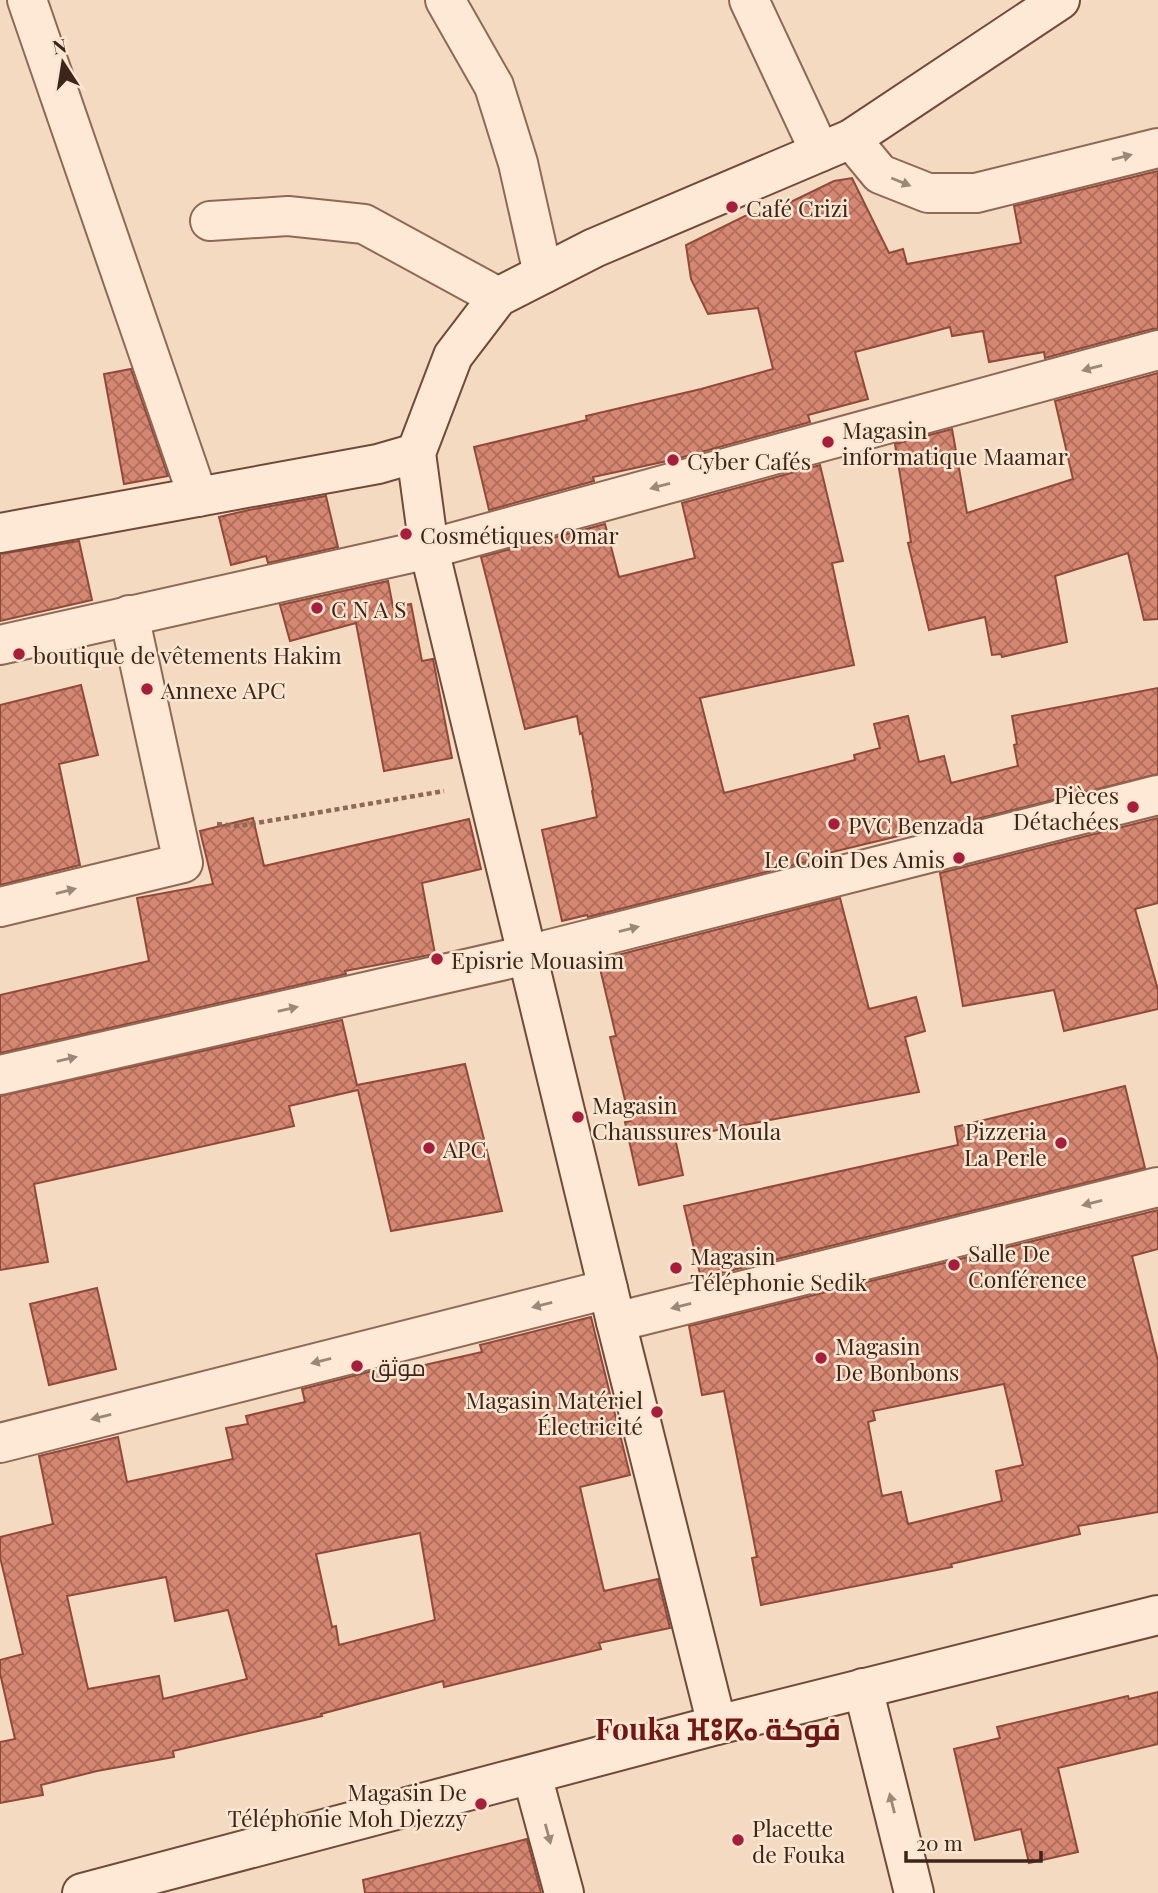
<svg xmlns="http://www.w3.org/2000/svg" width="1158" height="1893" font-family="'Playfair Display',Cairo,'Noto Sans Tifinagh',serif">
	<defs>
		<pattern id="building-cross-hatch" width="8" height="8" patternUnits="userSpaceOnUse" patternTransform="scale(1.75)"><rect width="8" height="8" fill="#d68772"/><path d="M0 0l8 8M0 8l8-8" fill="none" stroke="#af6e5d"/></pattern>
	</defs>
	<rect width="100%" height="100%" fill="#f3dac1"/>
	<!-- building -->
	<g fill="url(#building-cross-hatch)" stroke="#914a39" stroke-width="2" fill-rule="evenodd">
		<path d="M1158,171v158h-6l-107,29 -1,-6 -55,10 -6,-31 -31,5 -2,-9 -95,25 13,47 -60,16 2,7 -138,38 -79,17 1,4 -105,29 -15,-63 113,-27 -1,-4 115,-27 72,-20 -15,-61 -50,6 -17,-35 -5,-34 61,-30 21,-2 66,-32 18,-3 37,75 14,-4 4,15 114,-21 -7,-37z"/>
		<path d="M131,369l37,107 -44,8 -20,-110z"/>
		<path d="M1158,373v246l-14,1 -16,-67 -73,23 12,66 -65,15 -1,-3 -9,1 -7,-38 -56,13 -21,-87 3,-1 -16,-98 57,-15 15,84 106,-34 -18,-78z"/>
		<path d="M820,465l23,96 -11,2 22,102 -154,33 24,95 131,-33 -1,-5 26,-7 -6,-24 34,-8 11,46 25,-6 7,27 67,-17 -4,-21 3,-1 -5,-28 146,-28v86l-226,56v-2l-104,25 1,3 -241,61 -1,-2 -25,6 -20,-91 55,-13 -5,-26 1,-1 -11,-57 -2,1 -3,-18 -52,13 -44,-172 124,-33 14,53 76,-19 -13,-55z"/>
		<path d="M326,496l12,51 -70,16 -2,-7 -35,9 -12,-48 30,-7z"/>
		<path d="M79,541l13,59 -92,21v-67z"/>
		<path d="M388,581l5,26 18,-3 11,57 11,-2 19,99 -68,13 -28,-148 -66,18 -10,-36z"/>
		<path d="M81,685l17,70 -39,9 21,101 -80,20v-180z"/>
		<path d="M253,818l11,48 205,-47 12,50 -59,14 13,71 -90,17 1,3 -346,79v-58l149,-34 -12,-63 76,-14 -13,-53z"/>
		<path d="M1158,818v85l-23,6 23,81v19l-94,22 -10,-41 -91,16 -23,-133z"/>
		<path d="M840,898l29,111 47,-12 9,34 -20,6 14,55 -244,46 8,37 -44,10 -14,-63 5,-1 -20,-84 6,-1 -18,-76z"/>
		<path d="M342,1020l15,65 108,-21 37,147 -111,20 -33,-141 -69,16 5,20 -260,58 14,78 -48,8v-174z"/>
		<path d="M1125,1086l20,82 -444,110 -17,-72 274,-61 -3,-18z"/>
		<path d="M1158,1210v39l-26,7 26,105v151l-80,14 2,8 -129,30 1,3 -191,38 -9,-47 5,-1 -33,-166 -22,4 -13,-69zM1004,1384l19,81 -27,6 6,30 -94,23 -7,-32 -19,4 -14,-74 7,-2 -2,-9z"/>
		<path d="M97,1288l19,81 -67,16 -19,-81z"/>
		<path d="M591,1317l39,158 -50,12 24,104 54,-12 12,49 -71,15 2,6 -157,38 -1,-6 -122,33 1,2 -149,35 1,6 -77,14 -56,14 2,10 -43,8v-61l15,-3 -15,-66v-13l23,-6 -23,-97v-20l53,-13 -14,-68 79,-19 9,45 106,-23 -7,-31 22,-4 -2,-8 59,-14 -3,-13 82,-21 1,6 97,-22 -2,-7zM420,1533l15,87 -96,25 -3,-19 -4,1 -16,-73zM166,1577l9,44 53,-11 19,69 -84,20 -4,-23 -71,13 -21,-93z"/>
		<path d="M1158,1692v52l-100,24 20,84 -49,11 -8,-34 -46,11 -21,-91 46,-11 -3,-11 131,-31 1,3z"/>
		<path d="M527,1839l14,54h-176l-2,-13z"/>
	</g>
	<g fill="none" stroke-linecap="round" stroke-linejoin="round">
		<defs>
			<g id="street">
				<path d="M27,0l171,497"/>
				<path d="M445,0l49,86 24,77 25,111"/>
				<path d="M749,0l71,152"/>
				<path d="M851,139l29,35 48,19h48l182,-45"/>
				<path d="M210,221l78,-5 76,8 134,73"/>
				<path d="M0,645l429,-96 729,-199"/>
				<path d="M0,907l183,-44 -54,-248"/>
				<path d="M0,1075l527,-120 631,-160"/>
				<path d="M616,1322l542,-135"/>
				<path d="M0,1443l608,-154"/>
			</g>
			<g id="secondary">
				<path d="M0,533l378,-69 38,-11"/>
				<path d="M863,1688l51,205"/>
				<path d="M717,1725l-101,-403 -187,-773 -13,-96 37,-97 45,-59 96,-49 257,-109 209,-139"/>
				<path d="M532,1775l32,118"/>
				<path d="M82,1893l635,-168 441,-110"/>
			</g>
		</defs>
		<!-- street casing -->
		<use href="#street" stroke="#8f6956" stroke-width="42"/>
		<!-- secondary casing -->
		<use href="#secondary" stroke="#714a39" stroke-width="42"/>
		<!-- path -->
		<path stroke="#8f6956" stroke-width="4.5" stroke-dasharray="5 3.5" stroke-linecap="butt" d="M217,824l22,2 205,-35"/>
		<!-- street -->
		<use href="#street" stroke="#fde9d5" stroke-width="38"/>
		<!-- secondary -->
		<use href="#secondary" stroke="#fde9d5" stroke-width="38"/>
	</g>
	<!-- one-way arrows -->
	<defs><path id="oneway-solid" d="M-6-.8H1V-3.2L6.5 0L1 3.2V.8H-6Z" transform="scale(1.75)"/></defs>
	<g fill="#9d8778">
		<use href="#oneway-solid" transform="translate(1122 157) rotate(-14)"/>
		<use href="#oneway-solid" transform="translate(901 182) rotate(22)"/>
		<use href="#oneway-solid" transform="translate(1092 368) rotate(165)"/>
		<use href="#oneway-solid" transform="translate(660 486) rotate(165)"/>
		<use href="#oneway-solid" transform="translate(66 891) rotate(-14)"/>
		<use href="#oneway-solid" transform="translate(629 929) rotate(-14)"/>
		<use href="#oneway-solid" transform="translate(288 1009) rotate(-13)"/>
		<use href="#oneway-solid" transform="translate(67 1059) rotate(-13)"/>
		<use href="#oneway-solid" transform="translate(1092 1203) rotate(166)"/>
		<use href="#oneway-solid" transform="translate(542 1305) rotate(166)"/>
		<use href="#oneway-solid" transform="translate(681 1306) rotate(166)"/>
		<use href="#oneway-solid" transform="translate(321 1361) rotate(166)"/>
		<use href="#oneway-solid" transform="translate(101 1417) rotate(166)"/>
		<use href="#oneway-solid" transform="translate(892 1803) rotate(-104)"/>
		<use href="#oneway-solid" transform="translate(548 1834) rotate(75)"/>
	</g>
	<!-- markers -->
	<g fill="#a61e3b" stroke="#f9e6d1" stroke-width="2.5">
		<circle cx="732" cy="207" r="7"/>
		<circle cx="828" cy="442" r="7"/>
		<circle cx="673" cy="460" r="7"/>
		<circle cx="406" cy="534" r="7"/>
		<circle cx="317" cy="608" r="7"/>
		<circle cx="19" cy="654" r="7"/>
		<circle cx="147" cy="689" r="7"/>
		<circle cx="1133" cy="807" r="7"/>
		<circle cx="834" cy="824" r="7"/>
		<circle cx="959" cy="858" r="7"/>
		<circle cx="437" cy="959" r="7"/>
		<circle cx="578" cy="1117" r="7"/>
		<circle cx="1061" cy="1143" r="7"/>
		<circle cx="429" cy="1148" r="7"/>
		<circle cx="954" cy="1265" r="7"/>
		<circle cx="676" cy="1268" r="7"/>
		<circle cx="821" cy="1358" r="7"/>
		<circle cx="357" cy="1366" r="7"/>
		<circle cx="657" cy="1412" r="7"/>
		<circle cx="481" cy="1804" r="7"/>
		<circle cx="738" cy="1840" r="7"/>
	</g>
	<g text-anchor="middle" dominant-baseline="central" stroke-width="5" stroke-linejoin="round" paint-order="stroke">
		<!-- poi labels -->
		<g font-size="23" fill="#3d251c" stroke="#f9e6d1" text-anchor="start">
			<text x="746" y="207">Café Crizi</text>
			<text x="842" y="429">Magasin<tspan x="842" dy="26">informatique Maamar</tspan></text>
			<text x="687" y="460">Cyber Cafés</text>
			<text x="420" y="534">Cosmétiques Omar</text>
			<text x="331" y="608">C N A S</text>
			<text x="33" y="654">boutique de vêtements Hakim</text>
			<text x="161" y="689">Annexe APC</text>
			<text x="1119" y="794" text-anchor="end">Pièces<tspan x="1119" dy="26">Détachées</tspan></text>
			<text x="848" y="824">PVC Benzada</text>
			<text x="945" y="858" text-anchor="end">Le Coin Des Amis</text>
			<text x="451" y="959">Episrie Mouasim</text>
			<text x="592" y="1104">Magasin<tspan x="592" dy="26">Chaussures Moula</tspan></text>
			<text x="1047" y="1130" text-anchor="end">Pizzeria<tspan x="1047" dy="26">La Perle</tspan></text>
			<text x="443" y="1148">APC</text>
			<text x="968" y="1252">Salle De<tspan x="968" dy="26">Conférence</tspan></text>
			<text x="690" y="1255">Magasin<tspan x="690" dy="26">Téléphonie Sedik</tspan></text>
			<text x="835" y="1345">Magasin<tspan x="835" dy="26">De Bonbons</tspan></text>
			<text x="371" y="1366">موثق</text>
			<text x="643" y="1399" text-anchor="end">Magasin Matériel<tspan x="643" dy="26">Électricité</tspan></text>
			<text x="467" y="1791" text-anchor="end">Magasin De<tspan x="467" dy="26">Téléphonie Moh Djezzy</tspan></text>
			<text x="752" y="1827">Placette<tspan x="752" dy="26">de Fouka</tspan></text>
		</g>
		<!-- district labels -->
		<g font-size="30" font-weight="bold" fill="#6f1616" stroke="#f9e6d1">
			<text x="718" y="1728">Fouka ⴼⵓⴽⴰ فوكة</text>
		</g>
	</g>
	<!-- north arrow -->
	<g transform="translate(63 63) rotate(348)" stroke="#f9e6d1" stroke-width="5" paint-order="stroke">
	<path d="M0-5L12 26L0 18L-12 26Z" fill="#3d251c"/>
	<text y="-10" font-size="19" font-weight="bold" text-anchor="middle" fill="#3d251c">N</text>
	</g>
	<!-- scale -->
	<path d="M906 1851v10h135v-10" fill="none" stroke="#3d251c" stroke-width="3.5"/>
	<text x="916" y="1851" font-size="21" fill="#3d251c" stroke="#f9e6d1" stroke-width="5" paint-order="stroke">20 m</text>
</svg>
